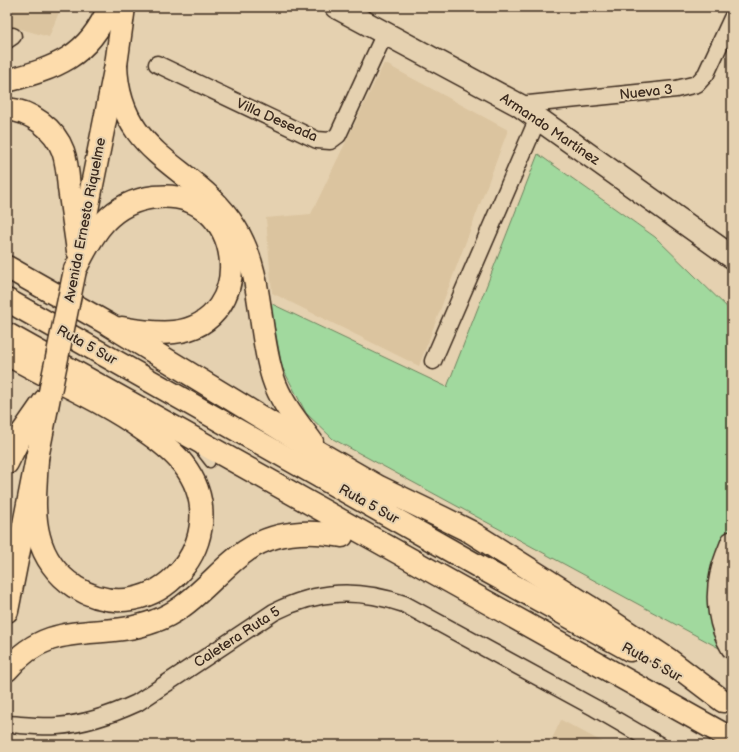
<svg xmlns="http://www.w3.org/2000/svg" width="739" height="752" font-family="'Balsamiq Sans',sans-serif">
	<rect width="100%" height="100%" fill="#e5d1b0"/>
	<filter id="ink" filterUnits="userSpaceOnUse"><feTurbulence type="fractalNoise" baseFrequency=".025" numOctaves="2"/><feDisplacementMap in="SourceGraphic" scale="8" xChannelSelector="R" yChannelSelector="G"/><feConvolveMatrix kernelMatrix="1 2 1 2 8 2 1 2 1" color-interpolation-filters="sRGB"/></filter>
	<g filter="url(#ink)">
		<!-- built -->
		<g fill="#dbc49f">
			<path d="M7,7h54l-12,30 -42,-12z"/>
			<path d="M384,63l124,67 -89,236 -147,-73 -6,-75 45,-4z"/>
			<path d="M561,720l47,25h-59z"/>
		</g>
		<!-- green -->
		<path fill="#a1d99e" stroke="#6e825e" d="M538,154l117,83 77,75v343l-399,-216 -27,-26 -24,-46 -12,-64 177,84z"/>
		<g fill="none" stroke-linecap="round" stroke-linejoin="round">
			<defs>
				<path id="service" d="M199,449l11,14"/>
				<g id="minor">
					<path d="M7,40l6,-4"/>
					<path d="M157,64l160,76 13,1 8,-6 47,-102"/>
					<path d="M519,105l157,-16 21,-5 9,-10 26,-56"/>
					<path d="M433,361l105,-243"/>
					<path d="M7,724c17,1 33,3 50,2 28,-2 54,-11 80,-23l137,-91c44,-22 83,-24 130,-8l191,104 64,37"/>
				</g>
				<path id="tertiary" d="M732,542c-4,10 -9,21 -11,32 -6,25 -2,52 11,74"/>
				<path id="secondary" d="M336,7l183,98 213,152"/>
				<g id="primary">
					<path d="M7,81c48,-13 82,-24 102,-74"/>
					<path d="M79,250l37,-185 8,-58"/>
					<path d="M7,354c44,26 93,45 135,75 15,10 30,21 41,35 57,73 -29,172 -108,123 -18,-12 -31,-30 -36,-50 -7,-26 -3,-53 -2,-79"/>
					<path d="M7,463l15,-30 23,-33"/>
					<path d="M7,611l43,-219"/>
				</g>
				<g id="motorway">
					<path d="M116,65c3,94 80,98 120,164 28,46 21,100 37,149 8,25 24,43 39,64"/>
					<path d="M7,109c24,2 48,20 56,42 4,11 5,25 6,37 3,21 6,42 9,63"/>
					<path d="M7,267l101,57 210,128 61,35 64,31 28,14 117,74 81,54 54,41"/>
					<path d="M75,270c18,-37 35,-68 80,-73 91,-10 104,126 19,135 -17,2 -35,-1 -52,-4"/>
					<path d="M7,300l469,265 154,85"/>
					<path d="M7,334l725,405"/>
					<path d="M7,670c45,-54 93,-28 148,-49 20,-7 35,-20 50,-34 13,-12 26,-26 41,-36 28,-20 63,-21 96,-15"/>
				</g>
			</defs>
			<!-- service casing -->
			<use href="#service" stroke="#3b2a1e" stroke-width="11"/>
			<!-- minor casing -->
			<use href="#minor" stroke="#3b2a1e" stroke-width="19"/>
			<!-- tertiary casing -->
			<use href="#tertiary" stroke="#3b2a1e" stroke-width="24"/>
			<!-- secondary casing -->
			<use href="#secondary" stroke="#3b2a1e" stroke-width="25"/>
			<!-- primary casing -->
			<use href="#primary" stroke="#3b2a1e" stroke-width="25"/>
			<!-- motorway casing -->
			<use href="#motorway" stroke="#3b2a1e" stroke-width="25"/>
			<!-- service -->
			<use href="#service" stroke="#e5d1b0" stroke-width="8"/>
			<!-- minor -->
			<use href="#minor" stroke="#e5d1b0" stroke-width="16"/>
			<!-- tertiary -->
			<use href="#tertiary" stroke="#e5d1b0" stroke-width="21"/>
			<!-- secondary -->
			<use href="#secondary" stroke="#e5d1b0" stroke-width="22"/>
			<!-- primary -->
			<use href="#primary" stroke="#fddcac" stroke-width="22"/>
			<!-- motorway -->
			<use href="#motorway" stroke="#fddcac" stroke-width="22"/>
			<defs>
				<path id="primary-bridge" d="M50,392l25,-122"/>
			</defs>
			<!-- primary-bridge casing -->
			<use href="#primary-bridge" stroke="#3b2a1e" stroke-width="25" stroke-linecap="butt"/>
			<!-- primary-bridge -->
			<use href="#primary-bridge" stroke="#fddcac" stroke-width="22"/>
		</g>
	</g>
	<g text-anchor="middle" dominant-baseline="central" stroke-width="4" stroke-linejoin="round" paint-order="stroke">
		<!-- street labels -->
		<g font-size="14" fill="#3b2a1e" stroke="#e5d1b0">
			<text transform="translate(646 92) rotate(-6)">Nueva 3</text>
			<text transform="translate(277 120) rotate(24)">Villa Deseada</text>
			<text transform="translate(550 129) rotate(34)">Armando Martínez</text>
			<text transform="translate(85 220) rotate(-79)">Avenida Ernesto Riquelme</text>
			<text transform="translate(87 345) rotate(29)">Ruta 5 Sur</text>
			<text transform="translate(369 504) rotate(29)">Ruta 5 Sur</text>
			<text transform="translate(237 637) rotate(-33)">Caletera Ruta 5</text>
			<text transform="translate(652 662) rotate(29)">Ruta 5 Sur</text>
		</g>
	</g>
	<!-- margin -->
	<rect width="739" height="752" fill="none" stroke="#e5d1b0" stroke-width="24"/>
	<rect x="12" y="12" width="715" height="728" fill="none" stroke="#3b2a1e" stroke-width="1.5" filter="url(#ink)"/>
</svg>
